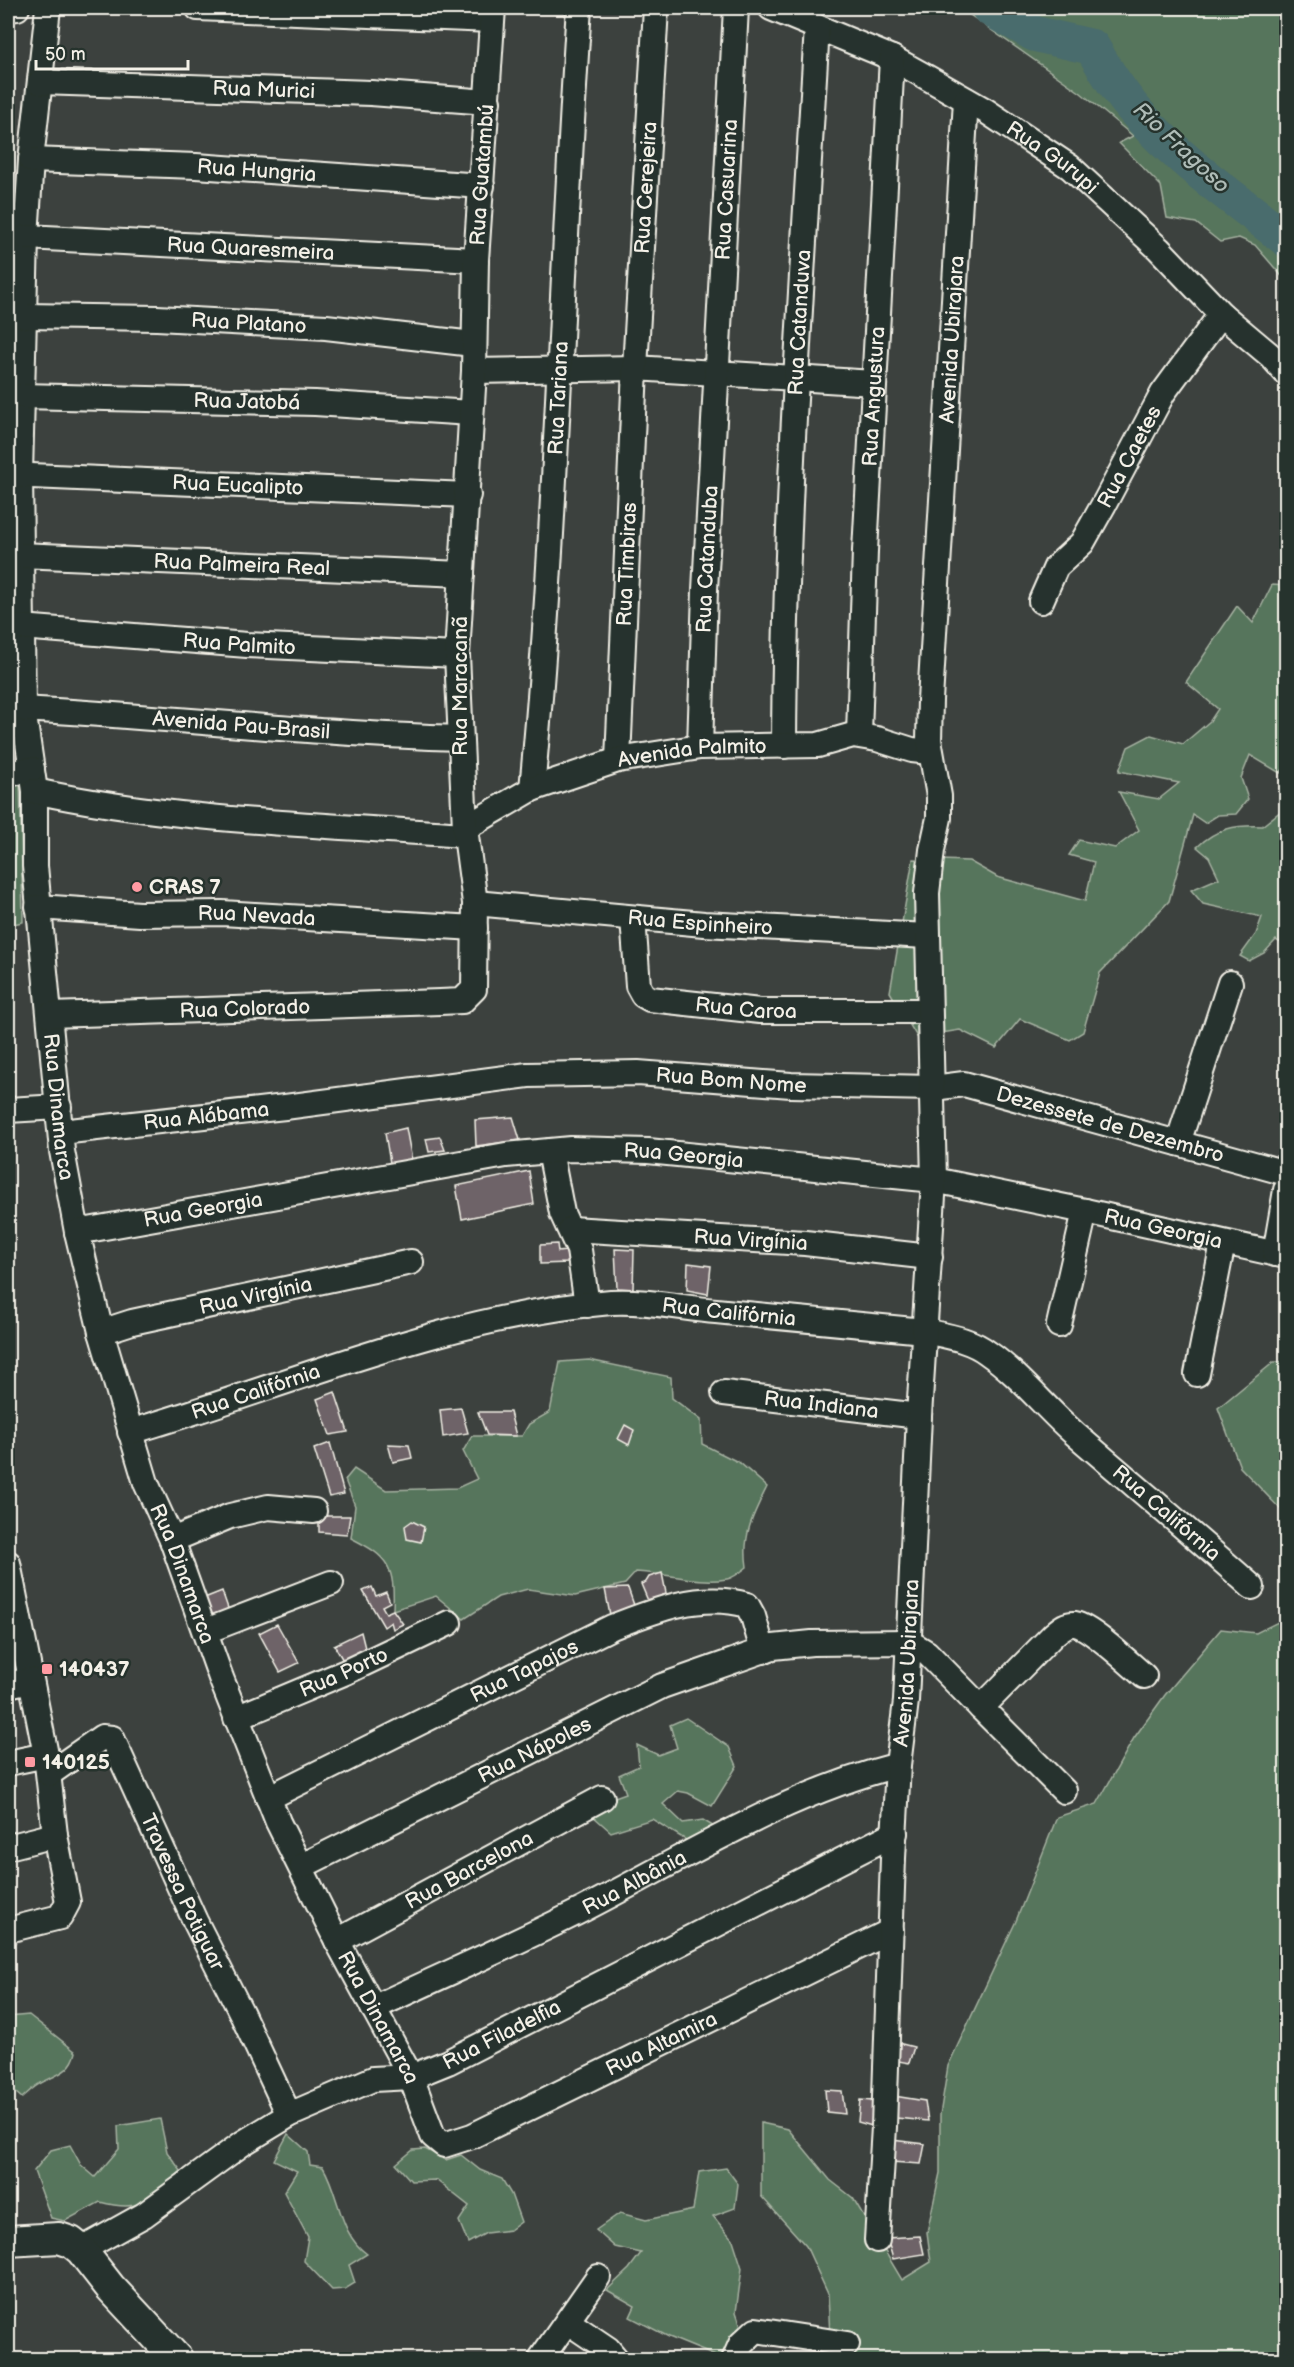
<svg xmlns="http://www.w3.org/2000/svg" width="1294" height="2367" font-family="'Balsamiq Sans',sans-serif">
	<rect width="100%" height="100%" fill="#3c413e"/>
	<filter id="ink" filterUnits="userSpaceOnUse"><feTurbulence type="fractalNoise" baseFrequency=".0167" numOctaves="2"/><feDisplacementMap in="SourceGraphic" scale="12" xChannelSelector="R" yChannelSelector="G"/><feConvolveMatrix kernelMatrix="1 2 1 2 8 2 1 2 1" color-interpolation-filters="sRGB"/></filter>
	<g filter="url(#ink)">
		<!-- green -->
		<g fill="#57745b" stroke="#a6b2a2" stroke-width="1.5">
			<path d="M960,8h326v273l-31,-36 -16,-7 -19,4 -24,-19 -29,-5 -6,-32 -42,-43 14,-7 -52,-43z"/>
			<path d="M1272,585l14,1v180l-6,7 -30,-18 -9,23 7,21 -12,15 -18,1 -13,8 -12,-8 -24,86 -69,72 -17,59 -13,8 -50,-21 -24,29 -36,-18 -43,7 -27,-45 23,-133 56,2 28,16 88,24 9,-39 -25,-7 10,-15 36,8 24,-18 -20,-38 40,7 20,-16 -60,-12 9,-24 23,-12 32,9 27,-23 8,-12 -32,-27 51,-76 16,17z"/>
			<path d="M8,630l7,6 -7,104z"/>
			<path d="M20,782l3,140 -15,3v-141z"/>
			<path d="M1286,807v139l-10,-6 -12,13 -15,8 -9,-5 16,-22 6,-17 -59,-13 -12,-14 28,-12 -10,-21 -12,-10c20,-19 38,-22 65,-21z"/>
			<path d="M589,1360l82,17 1,21 29,22 1,24 38,19 27,24c-14,28 -25,48 -20,80 -5,4 -13,11 -20,12 -29,5 -61,-6 -91,-7l-11,12 -50,12 -47,-7 -30,8 -34,22 -28,-23 -43,14c2,-43 -4,-53 -42,-72l4,-32 -10,-26 9,-11 32,21 71,-2 20,-9 -14,-28 9,-15h50l7,-12 21,-12 10,-50z"/>
			<path d="M1274,1362h12v153l-46,-48 -22,-59z"/>
			<path d="M1286,1618v741h-455l-3,-65 -22,-48 -45,-50v-73l27,6 42,51 23,18 49,82 29,-18 -4,-30 13,-59v-58l8,-49 68,-145 41,-104 40,-13 37,-66 31,-43 56,-66 35,4z"/>
			<path d="M686,1718l43,29 8,19 -25,40 -24,-13 -10,-2 -15,13 20,19 20,-3 13,8 -25,15 -39,-24 -41,13 -27,-24 42,-15 -7,-18 20,-9 -2,-21 21,10 19,-7 -7,-23z"/>
			<path d="M29,2015l47,37c-4,19 -18,22 -35,31 -7,3 -13,10 -19,15l-14,-12v-69z"/>
			<path d="M160,2119l7,33 14,19c-30,28 -37,43 -81,31l-35,19 -14,-3 -17,-47 17,-21 19,-5 11,20 14,12 24,-28 -1,-23z"/>
			<path d="M288,2134l20,18 2,13 13,2c17,29 16,67 44,87l-18,11 6,18 -10,6 -13,1 -28,-29 4,-24 -24,-45 13,-21 -23,-11z"/>
			<path d="M425,2149l21,11 15,-5 19,15 22,9 9,15 10,28 -11,8 -24,3 -18,10 -9,-22 10,-15 -33,-26 -25,1 -15,-17 17,-14z"/>
			<path d="M726,2168l12,16 -3,24 -22,8 20,24 9,28 -6,44 7,20 -25,25 -49,-20 -39,-20 5,-11 -28,-16 22,-21 12,-16 -26,-6 -19,-17 24,-17 26,7 47,-10 6,-38z"/>
		</g>
		<g fill="none" stroke-linecap="round" stroke-linejoin="round">
			<!-- river -->
			<path stroke="#486c6d" stroke-width="36" d="M989,8l46,26 57,13c14,24 28,47 47,68 41,47 98,85 147,124"/>
		</g>
		<!-- building -->
		<g fill="#6e6367" stroke="#f4f1e8" stroke-width="1.5">
			<path d="M513,1117l7,23 -44,6 -1,-26z"/>
			<path d="M406,1128l6,32 -22,3 -5,-30z"/>
			<path d="M440,1137l5,13 -16,2 -3,-13z"/>
			<path d="M529,1171l5,33 -72,15 -6,-33z"/>
			<path d="M557,1244l1,8 8,-1 2,12 -28,1v-19z"/>
			<path d="M615,1249l19,1 -1,39 -16,-1z"/>
			<path d="M688,1263l23,3 -3,28 -21,-4z"/>
			<path d="M335,1392l13,40 -18,3 -13,-36z"/>
			<path d="M461,1408l7,25 -25,4 -3,-27z"/>
			<path d="M478,1412h32l6,24 -29,-1z"/>
			<path d="M625,1425l9,5 -5,15 -11,-6z"/>
			<path d="M330,1443l14,51 -15,3 -15,-48z"/>
			<path d="M388,1444l21,1 3,13 -19,4z"/>
			<path d="M319,1516h31l-3,18 -28,-2z"/>
			<path d="M412,1521l12,6 -3,15 -14,-3 -2,-13z"/>
			<path d="M662,1573l5,25 -18,5 -8,-19 5,-2 3,-5z"/>
			<path d="M372,1587l4,9 10,-4 4,10 -8,4 4,7 7,-3 10,14 -10,5 -2,-7 -7,5 -21,-36z"/>
			<path d="M628,1588l7,20 -25,7 -5,-26z"/>
			<path d="M222,1591l8,23 -20,5 -8,-20z"/>
			<path d="M277,1624l22,39 -19,9 -21,-39z"/>
			<path d="M361,1632l5,20 -22,10 -10,-17z"/>
			<path d="M894,2042l20,5 -5,16 -16,-3z"/>
			<path d="M825,2090l17,1 3,23 -18,-2z"/>
			<path d="M894,2096l31,5 3,20 -32,-3z"/>
			<path d="M860,2100l13,1 -1,25 -14,-4z"/>
			<path d="M892,2140l33,4 -4,20 -30,-2z"/>
			<path d="M920,2236l4,18 -31,5 -6,-21z"/>
		</g>
		<g fill="none" stroke-linecap="round" stroke-linejoin="round">
			<defs>
				<g id="minor">
					<path id="s1" d="M48,8l-17,152 -5,77 -6,237 3,235 12,82v75l27,285 15,81 24,100 45,151 26,57 49,138 57,144 59,119 74,136 22,59 11,9 28,-9 419,-205"/>
					<path d="M198,8l294,12"/>
					<path id="s2" d="M771,8l121,50 29,16 65,37 84,56 89,82 62,65 50,42 15,17"/>
					<path d="M8,9l9,-1"/>
					<path id="s3" d="M40,82l331,11 117,9"/>
					<path id="s4" d="M31,160l165,6 286,20"/>
					<path id="s5" d="M26,237l450,23"/>
					<path id="s6" d="M24,316l133,2 169,9 147,17"/>
					<path d="M474,371l161,-3 239,15"/>
					<path id="s7" d="M22,396l293,7 156,10"/>
					<path id="s8" d="M8,475l460,20"/>
					<path id="s9" d="M20,555l442,19"/>
					<path id="s10" d="M1041,601l15,-34 26,-24 22,-39 59,-111 58,-79"/>
					<path id="s11" d="M21,627l226,18 210,10"/>
					<path id="s12" d="M23,709c145,8 291,25 437,29"/>
					<path id="s13" d="M859,735l6,-184 27,-493"/>
					<path id="s14" d="M784,746c1,-240 19,-479 33,-719"/>
					<path id="s15" d="M700,747l5,-157 31,-582"/>
					<path id="s16" d="M618,760l17,-392 21,-360"/>
					<path d="M8,774l24,-5"/>
					<path id="s17" d="M532,789c25,-260 29,-521 47,-781"/>
					<path d="M35,791c136,30 290,34 430,44"/>
					<path id="s18" d="M465,828l67,-39 86,-29 38,-6 44,-7 118,-2 35,-10 24,4 35,11 18,2"/>
					<path id="s19" d="M475,903l229,21 223,12"/>
					<path id="s20" d="M38,907l102,7 82,-1 253,15"/>
					<path id="s21" d="M633,918l5,68 5,9 7,4 110,12h169"/>
					<path id="s22" d="M50,1015l390,-13 22,-1 12,-12 1,-86 -10,-75 -8,-173 17,-284 2,-111 17,-252"/>
					<path d="M8,1110l51,-3"/>
					<path id="s23" d="M61,1132l224,-25 243,-32 110,-2 153,12 142,3 31,-4 322,89"/>
					<path d="M1178,1143l52,-160"/>
					<path d="M550,1151l12,62 17,37 8,55"/>
					<path id="s24" d="M571,1229l234,14 125,14"/>
					<path id="s25" d="M77,1232l429,-77 65,-6 77,2 286,29 151,31 201,45"/>
					<path d="M1275,1254l11,-64"/>
					<path d="M1059,1325l26,-114"/>
					<path id="s26" d="M101,1332l31,-10 279,-60"/>
					<path d="M1197,1374l26,-131"/>
					<path id="s27" d="M724,1393l195,23"/>
					<path id="s28" d="M130,1432c159,-47 315,-116 481,-130 34,-2 71,6 105,9 69,7 138,13 208,20 22,5 46,8 64,22 32,22 58,56 87,81 59,51 119,101 177,153"/>
					<path d="M172,1540l58,-24 38,-9 46,4"/>
					<path d="M8,1563l38,192 9,80 13,67 -8,15 -52,13"/>
					<path d="M206,1631l125,-48"/>
					<path d="M8,1685l22,-5"/>
					<path d="M981,1708l83,83"/>
					<path id="s29" d="M236,1718l110,-46 103,-49"/>
					<path d="M8,1763l38,-8"/>
					<path id="s30" d="M49,1774l53,-37 10,1 83,183 46,91 48,103"/>
					<path id="s31" d="M268,1798l344,-171c43,-17 88,-35 135,-22l6,11 10,35"/>
					<path d="M8,1847l47,-12"/>
					<path id="s32" d="M302,1866l360,-180 111,-39 39,-4 97,-1 18,11 54,55 73,-74c6,-5 12,-11 21,-10 16,3 55,40 69,52"/>
					<path id="s33" d="M337,1941l265,-143"/>
					<path id="s34" d="M373,2008c70,-33 142,-64 211,-99 103,-53 201,-115 314,-144"/>
					<path id="s35" d="M877,2240l7,-113 9,-269 5,-93 8,-64 13,-285 15,-236 -7,-287 5,-43 7,-32v-22l-10,-56 1,-40 36,-600"/>
					<path id="s36" d="M81,2250l63,-35 99,-72 46,-28 84,-36 38,-2 37,-15 447,-229"/>
					<path d="M568,2322l40,27 9,11"/>
					<path d="M540,2360l58,-83"/>
					<path d="M734,2360l7,-16 15,-14 91,14"/>
				</g>
				<path id="tertiary" d="M8,2241l51,-3 12,4 10,8 29,37 68,73"/>
			</defs>
			<!-- minor casing -->
			<use href="#minor" stroke="#f4f1e8" stroke-width="28"/>
			<!-- tertiary casing -->
			<use href="#tertiary" stroke="#f4f1e8" stroke-width="34"/>
			<!-- minor -->
			<use href="#minor" stroke="#26332d" stroke-width="24"/>
			<!-- tertiary -->
			<use href="#tertiary" stroke="#26332d" stroke-width="30"/>
		</g>
	</g>
	<!-- markers -->
	<g fill="#ff9aa2" stroke="#26332d" stroke-width="2">
		<circle cx="137" cy="887" r="6"/>
		<rect x="41" y="1663" width="12" height="12" rx="3"/>
		<rect x="24" y="1756" width="12" height="12" rx="3"/>
	</g>
	<g text-anchor="middle" dominant-baseline="central" stroke-width="5" stroke-linejoin="round" paint-order="stroke">
		<!-- street labels -->
		<g font-size="21" fill="#f4f1e8" stroke="#26332d">
			<text stroke="none"><textPath href="#s3" startOffset="224">Rua Murici</textPath></text>
			<text stroke="none"><textPath href="#s2" startOffset="320">Rua Gurupi</textPath></text>
			<text stroke="none"><textPath href="#s4" startOffset="226">Rua Hungria</textPath></text>
			<text stroke="none"><textPath href="#s22" startOffset="1245">Rua Guatambú</textPath></text>
			<text stroke="none"><textPath href="#s16" startOffset="573">Rua Cerejeira</textPath></text>
			<text stroke="none"><textPath href="#s15" startOffset="558">Rua Casuarina</textPath></text>
			<text stroke="none"><textPath href="#s5" startOffset="225">Rua Quaresmeira</textPath></text>
			<text stroke="none"><textPath href="#s14" startOffset="424">Rua Catanduva</textPath></text>
			<text stroke="none"><textPath href="#s6" startOffset="225">Rua Platano</textPath></text>
			<text stroke="none"><textPath href="#s35" startOffset="1905">Avenida Ubirajara</textPath></text>
			<text stroke="none"><textPath href="#s13" startOffset="339">Rua Angustura</textPath></text>
			<text stroke="none"><textPath href="#s17" startOffset="392">Rua Tariana</textPath></text>
			<text stroke="none"><textPath href="#s7" startOffset="225">Rua Jatobá</textPath></text>
			<text stroke="none"><textPath href="#s10" startOffset="171">Rua Caetes</textPath></text>
			<text stroke="none"><textPath href="#s8" startOffset="230">Rua Eucalipto</textPath></text>
			<text stroke="none"><textPath href="#s15" startOffset="188">Rua Catanduba</textPath></text>
			<text stroke="none"><textPath href="#s16" startOffset="196">Rua Timbiras</textPath></text>
			<text stroke="none"><textPath href="#s9" startOffset="222">Rua Palmeira Real</textPath></text>
			<text stroke="none"><textPath href="#s11" startOffset="219">Rua Palmito</textPath></text>
			<text transform="translate(460 686) rotate(-90)">Rua Maracanã</text>
			<text stroke="none"><textPath href="#s12" startOffset="219">Avenida Pau-Brasil</textPath></text>
			<text stroke="none"><textPath href="#s18" startOffset="243">Avenida Palmito</textPath></text>
			<text stroke="none"><textPath href="#s20" startOffset="219">Rua Nevada</textPath></text>
			<text stroke="none"><textPath href="#s19" startOffset="226">Rua Espinheiro</textPath></text>
			<text stroke="none"><textPath href="#s21" startOffset="183">Rua Caroa</textPath></text>
			<text stroke="none"><textPath href="#s22" startOffset="195">Rua Colorado</textPath></text>
			<text stroke="none"><textPath href="#s23" startOffset="674">Rua Bom Nome</textPath></text>
			<text stroke="none"><textPath href="#s1" startOffset="1102">Rua Dinamarca</textPath></text>
			<text stroke="none"><textPath href="#s23" startOffset="146">Rua Alábama</textPath></text>
			<text stroke="none"><textPath href="#s23" startOffset="1059">Dezessete de Dezembro</textPath></text>
			<text stroke="none"><textPath href="#s25" startOffset="614">Rua Georgia</textPath></text>
			<text stroke="none"><textPath href="#s25" startOffset="128">Rua Georgia</textPath></text>
			<text stroke="none"><textPath href="#s25" startOffset="1100">Rua Georgia</textPath></text>
			<text stroke="none"><textPath href="#s24" startOffset="180">Rua Virgínia</textPath></text>
			<text stroke="none"><textPath href="#s26" startOffset="159">Rua Virgínia</textPath></text>
			<text stroke="none"><textPath href="#s28" startOffset="618">Rua Califórnia</textPath></text>
			<text stroke="none"><textPath href="#s28" startOffset="132">Rua Califórnia</textPath></text>
			<text stroke="none"><textPath href="#s27" startOffset="98">Rua Indiana</textPath></text>
			<text stroke="none"><textPath href="#s28" startOffset="1122">Rua Califórnia</textPath></text>
			<text stroke="none"><textPath href="#s1" startOffset="1587">Rua Dinamarca</textPath></text>
			<text stroke="none"><textPath href="#s35" startOffset="578">Avenida Ubirajara</textPath></text>
			<text stroke="none"><textPath href="#s31" startOffset="286">Rua Tapajos</textPath></text>
			<text stroke="none"><textPath href="#s29" startOffset="117">Rua Porto</textPath></text>
			<text stroke="none"><textPath href="#s32" startOffset="260">Rua Nápoles</textPath></text>
			<text stroke="none"><textPath href="#s33" startOffset="150">Rua Barcelona</textPath></text>
			<text stroke="none"><textPath href="#s34" startOffset="290">Rua Albânia</textPath></text>
			<text stroke="none"><textPath href="#s30" startOffset="244">Travessa Potiguar</textPath></text>
			<text stroke="none"><textPath href="#s1" startOffset="2073">Rua Dinamarca</textPath></text>
			<text stroke="none"><textPath href="#s36" startOffset="478">Rua Filadelfia</textPath></text>
			<text stroke="none"><textPath href="#s1" startOffset="2458">Rua Altamira</textPath></text>
		</g>
		<!-- poi labels -->
		<g font-size="21" font-weight="bold" fill="#f4f1e8" stroke="#26332d" text-anchor="start">
			<text x="149" y="887">CRAS 7</text>
			<text x="59" y="1669">140437</text>
			<text x="42" y="1762">140125</text>
		</g>
		<!-- water labels -->
		<g font-size="22" font-style="italic" fill="#afbcb7" stroke="#26332d">
			<text transform="translate(1181 148) rotate(43)">Rio Fragoso</text>
		</g>
	</g>
	<!-- margin -->
	<rect width="1294" height="2367" fill="none" stroke="#26332d" stroke-width="30"/>
	<rect x="15" y="15" width="1264" height="2337" fill="none" stroke="#f4f1e8" stroke-width="2" filter="url(#ink)"/>
	<!-- scale -->
	<path d="M36 60v9h152v-9" fill="none" stroke="#f4f1e8" stroke-width="3"/>
	<text x="45" y="60" font-size="18" fill="#f4f1e8" stroke="#26332d" stroke-width="4.5" paint-order="stroke">50 m</text>
</svg>
